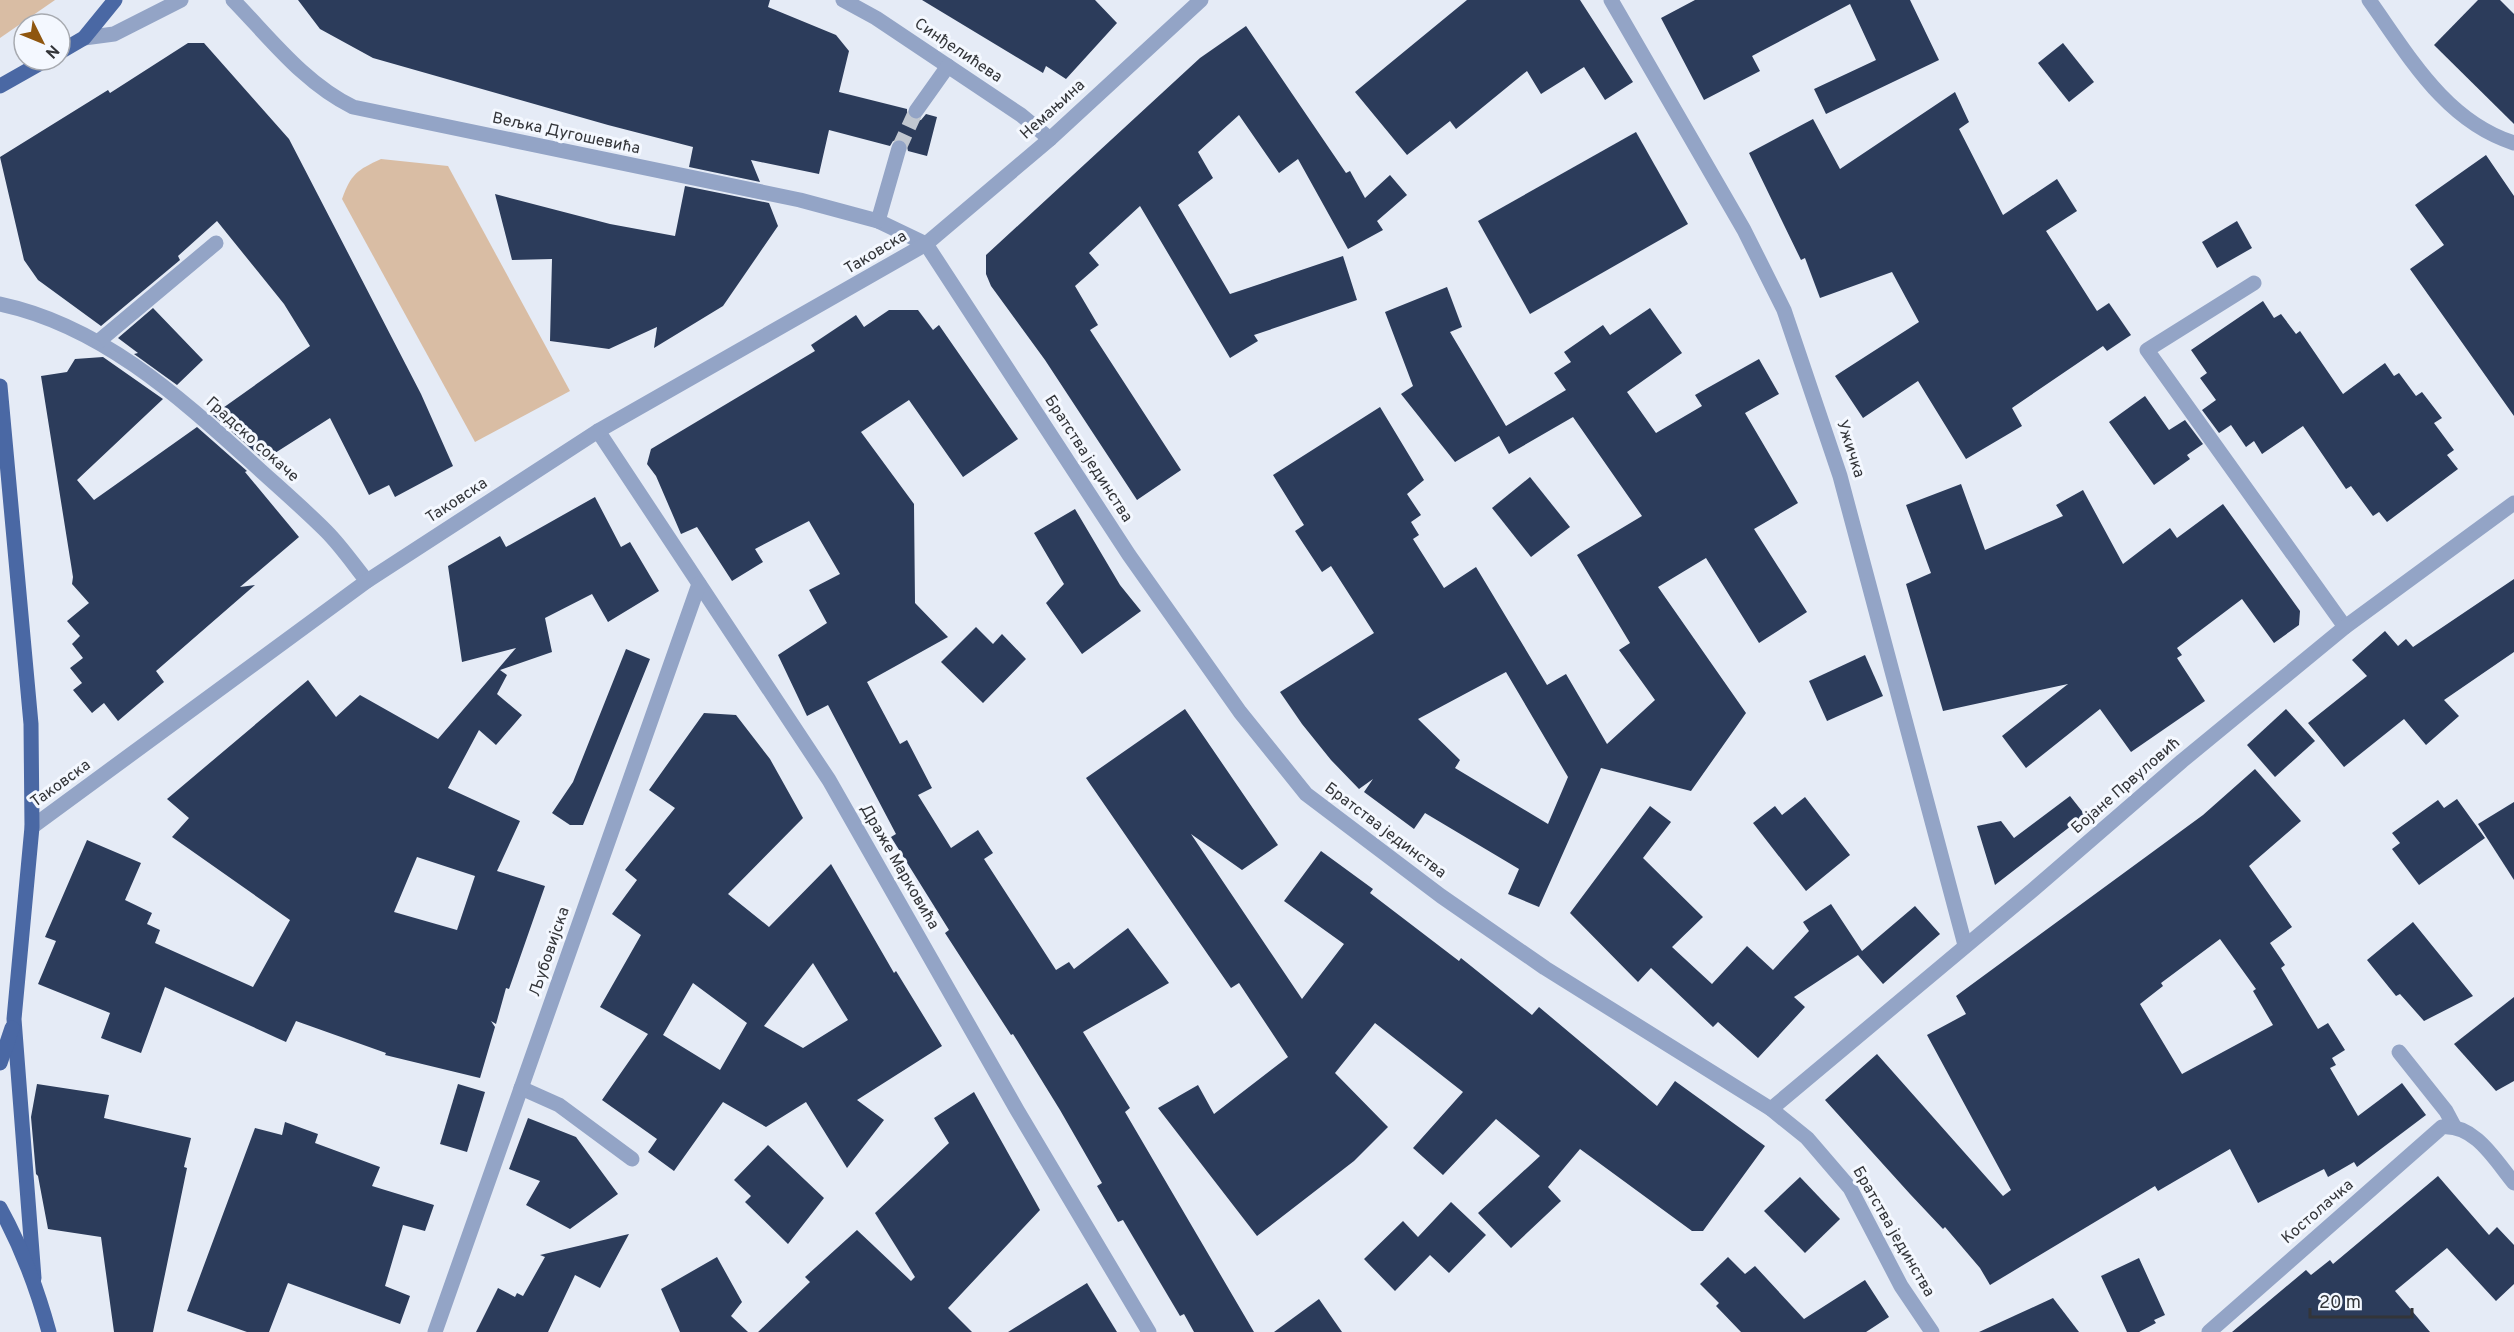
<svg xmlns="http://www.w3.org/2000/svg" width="2514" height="1332" font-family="Overpass,sans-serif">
	<rect width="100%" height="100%" fill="#e5ebf6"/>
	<!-- green -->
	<g fill="#d9bda4">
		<path d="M0,0h55l-55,38z"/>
		<path d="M381,159l67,7 122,225 -95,51 -133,-243c9,-25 15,-29 39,-40z"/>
	</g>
	<!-- building -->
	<g fill="#2c3c5b" fill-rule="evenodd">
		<path d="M298,0h472l-2,7 68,28 13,16 -10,41 68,17v7l8,5 6,-1 5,-6 11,3 -10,39 -19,-5 -2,-9 -5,-3 -8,2 -3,5 -61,-16 -10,44 -68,-14 9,22 -71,-15 4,-20 -85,-22 -235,-67 -53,-29z"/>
		<path d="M922,0h173l22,23 -51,56 -20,-13 -3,7z"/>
		<path d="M1467,0h113l53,82 -28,18 -21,-33 -43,27 -14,-23 -71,58 -6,-8 -43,34 -52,-63z"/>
		<path d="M1695,0h215l29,60 -113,54 -12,-25 62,-29 -26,-56 -98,52 8,15 -56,29 -43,-82z"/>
		<path d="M2478,0h22l14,14v110l-80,-79z"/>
		<path d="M1246,26l100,147 4,-2 15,27 25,-23 17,20 -30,26 6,9 -35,19 -50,-90 -19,14 -40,-58 -41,37 15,26 -35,27 52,89 113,-38 14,44 -103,35 4,6 -28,17 -90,-152 -51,47 10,12 -24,21 23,39 -8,5 91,140 -44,30 -92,-140 -54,-74 -5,-12v-19l214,-197z"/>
		<path d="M188,43h16l85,96 132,255 32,72 -58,31 -6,-12 -20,10 -39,-77 -66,42 -51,-45 97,-69 -26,-42 -67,-83 -39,35 2,4 -79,66 -63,-46 -14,-20 -24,-103 108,-67 2,3z"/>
		<path d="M2063,43l31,39 -25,20 -31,-39z"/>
		<path d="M1955,92l14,30 -10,7 44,86 54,-36 20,32 -31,20 51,80 12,-8 22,32 -24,16 -4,-5 -91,62 10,18 -56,33 -48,-78 -55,37 -28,-42 84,-54 -27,-50 -72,26 -15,-40 -4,2 -52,-107 64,-34 27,50z"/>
		<path d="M1636,132l52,92 -158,90 -52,-93z"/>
		<path d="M2486,155l28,41v220l-104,-147 34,-24 -29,-40z"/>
		<path d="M685,186l84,17 9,23 -55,80 -69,42 3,-21 -48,22 -59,-8 2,-82 -40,1 -17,-66 115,30 65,12z"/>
		<path d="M2237,221l15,27 -35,20 -15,-26z"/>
		<path d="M1447,287l15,40 -12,5 56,94 60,-36 -12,-17 17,-11 -7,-10 39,-27 7,10 40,-27 32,45 -55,39 29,41 46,-27 -7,-11 64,-36 20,35 -34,19 53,90 -44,26 53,83 -48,31 -53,-85 -48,29 88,126 -55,78 -90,-23 -62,139 -31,-13 11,-25 -94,-56 -11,16 -50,-37 9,-13 -14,10 -28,-29 -29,-36 -22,-32 94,-59 -43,-67 -9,6 -27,-41 9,-6 -31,-50 107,-68 44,73 -17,14 14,21 -10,7 8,13 -6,4 31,49 32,-21 71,118 19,-11 41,70 48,-44 -36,-50 11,-7 -53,-88 65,-39 -69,-99 -64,37 -10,-18 -44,26 -54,-68 12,-8 -28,-74zM1506,672l62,105 -20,47 -93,-56 5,-8 -42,-41z"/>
		<path d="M2263,301l11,17 7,-4 15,20 4,-3 43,63 42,-31 9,13 5,-3 17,23 6,-4 20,26 -8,5 20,27 -7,5 11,14 -71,53 -8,-10 -6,4 -22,-30 -5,3 -43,-63 -41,28 -8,-13 -8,6 -15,-22 -12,8 -17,-23 14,-10 -16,-22 7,-5 -16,-23z"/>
		<path d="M153,308l50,52 -26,25 -43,-31 4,-1 -20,-15z"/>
		<path d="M889,310h29l15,20 6,-5 79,114 -55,38 -54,-77 -48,32 53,72 1,99 33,34 -81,45 33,62 7,-4 25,48 -14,7 33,53 27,-18 15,23 -9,6 72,111 13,-8 5,7 54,-41 41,55 -86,49 47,76 -5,4 129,220h-60l-10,-18 -4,2 -57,-96 -5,2 -21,-36 5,-3 -42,-73 -47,-76 -2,1 -66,-102 4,-3 -58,-93 5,-3 -68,-129 -21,11 -29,-61 49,-32 -18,-33 31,-16 -31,-53 -54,28 8,13 -31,19 -35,-54 -16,7 -25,-58 -9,-12 4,-15 164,-98 -4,-6 45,-30 8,12z"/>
		<path d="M103,357l60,42 -86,81 17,20 103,-73 50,44 -2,1 54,65 -59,50 15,-2 -99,86 8,11 -46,39 -14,-18 -12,10 -19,-23 9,-7 -12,-15 13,-10 -11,-14 8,-8 -13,-15 22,-18 -17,-19 1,-7 -32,-201 26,-4 8,-13z"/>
		<path d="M2145,396l24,34 16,-10 18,24 -16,11 3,4 -36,26 -45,-63z"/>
		<path d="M1530,477l40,50 -39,30 -39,-49z"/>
		<path d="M1961,484l24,66 78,-34 -7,-11 27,-15 40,74 47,-36 7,10 46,-34 77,107 -1,14 -25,18 -32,-44 -65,49 5,7 -5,3 28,43 -74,51 -31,-43 -74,59 -24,-32 66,-52 -125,27 -37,-127 25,-11 -25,-68z"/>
		<path d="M595,497l26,50 9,-5 29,49 -51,31 -16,-28 -47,24 7,34 -52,18 7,5 -10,19 25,21 -26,30 -17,-15 -31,58 72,33 -23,50 48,15 -36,103 -3,-1 -10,36 -5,-3 4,6 -15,51 -95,-23 1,-2 -90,-32 -10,21 -121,-55 -24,66 -40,-15 9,-25 -72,-29 18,-43 -11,-4 42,-97 54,23 -16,37 27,13 -5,11 13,6 -5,13 98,44 37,-67 -118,-83 17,-19 -22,-19 141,-119 28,37 24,-22 78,44 78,-91 -54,14 -14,-96 52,-30 6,11zM417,857l58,19 -18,54 -63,-18z"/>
		<path d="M1075,509l45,76 21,26 -59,43 -36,-51 18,-19 -30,-51z"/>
		<path d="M2514,579v73l-70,48 15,16 -33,29 -22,-26 -60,48 -36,-44 59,-47 -15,-16 33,-29 13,15 8,-7 7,8z"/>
		<path d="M976,627l17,17 9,-10 24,25 -43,44 -42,-41z"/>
		<path d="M626,649l24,10 -67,166h-13l-18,-12 21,-31z"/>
		<path d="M1865,655l18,41 -56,25 -18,-40z"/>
		<path d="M1185,709l93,136 -36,25 -51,-36 111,165 42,-55 -60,-43 37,-50 52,38 -3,4 89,68 2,-3 71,57 7,-8 118,99 18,-25 90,65 -62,85h-11l-112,-82 -32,38 13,14 -50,47 -33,-35 62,-57 -44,-37 -53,56 -30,-27 50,-56 -88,-69 -40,50 53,54 -34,34 -97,75 -99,-128 40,-23 16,29 74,-57 -49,-74 -8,5 -145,-210z"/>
		<path d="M2286,709l29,32 -40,36 -28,-32z"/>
		<path d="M704,713l32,2 34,44 33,59 -75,76 41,33 62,-63 63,109 2,-2 46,75 -85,54 27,20 -37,48 -41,-66 -40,25 -43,-25 -49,69 -26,-19 9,-13 -55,-39 46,-66 -48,-27 41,-72 -29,-21 25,-34 -12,-10 50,-62 -26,-18zM813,963l35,57 -45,28 -39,-22zM693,983l54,40 -27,47 -57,-35z"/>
		<path d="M2255,769l46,52 -52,45 43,61 -22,16 15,22 -4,3 37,61 10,-6 17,27 -13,8 4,7 -6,3 28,48 44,-33 24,32 -69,52 -3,-5 -26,15 -4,-8 -66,34 -28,-54 -72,42 -3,-5 -165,99 -10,-17 -35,-41 -2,2 -33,-35 -85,-94 52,-46 126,142 8,-6 -84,-155 39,-21 -10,-18 247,-181zM2220,939l36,50 -3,2 20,34 -91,49 -42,-70 23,-18 -2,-3z"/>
		<path d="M2070,796l15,19 -90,70 -18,-59 24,-5 13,17z"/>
		<path d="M1805,797l45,58 -44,36 -53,-68 22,-17 7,9z"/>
		<path d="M2457,799l28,39 -66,47 -27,-36 8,-6 -8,-10 46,-33 6,8z"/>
		<path d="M2514,802v78l-36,-56z"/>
		<path d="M1650,806l21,16 -28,36 60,59 -31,30 40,37 35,-38 26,24 36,-39 -6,-9 28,-18 31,47 53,-45 25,28 -57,50 -25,-29 -64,42 11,10 -47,51 -40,-36 -5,5 -62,-59 -13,14 -68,-69z"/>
		<path d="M2413,922l60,74 -49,25 -24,-27 -4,2 -29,-36z"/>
		<path d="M2514,997v84l-18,10 -42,-47z"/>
		<path d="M37,1084l72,11 -5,23 87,20 -7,29 3,1 -34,164h-39l-13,-95 -53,-8 -10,-53 -2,-2 -5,-57z"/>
		<path d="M458,1084l27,8 -18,60 -27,-8z"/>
		<path d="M974,1092l66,118 -92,98 24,24h-214l52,-50 -5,-5 52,-47 54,51 4,-4 -40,-64 74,-70 -15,-25z"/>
		<path d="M528,1118l48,19 42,57 -48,35 -44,-24 14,-24 -31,-12z"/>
		<path d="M285,1122l33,12 -3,9 65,24 -8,19 62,19 -9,26 -22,-6 -18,61 25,10 -10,28 -112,-41 -19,49h-22l-60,-21 68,-183 27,7z"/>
		<path d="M768,1145l56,53 -36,46 -43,-42 6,-6 -17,-16z"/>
		<path d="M2438,1176l51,59 8,-8 17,18v39l-18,17 -49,-53 -52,43 35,41h-198l74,-62 5,5 19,-15 3,4z"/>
		<path d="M1800,1177l40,42 -35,34 -41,-42z"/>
		<path d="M1451,1202l35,33 -37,38 -19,-18 -35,36 -31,-32 39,-38 15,16z"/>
		<path d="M629,1234l-29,54 -25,-13 -27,57h-72l22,-44 17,9 2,-4 6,3 22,-39 -5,-2z"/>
		<path d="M717,1257l25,45 -11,14 17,16h-68l-19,-43z"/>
		<path d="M1728,1257l17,17 10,-8 49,53 61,-39 24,37 -23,15h-125l-25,-26 3,-3 -19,-19z"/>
		<path d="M2139,1258l26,57 -11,5 2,3 -17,9h-12l-26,-56z"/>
		<path d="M1087,1283l30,49h-109z"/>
		<path d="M2053,1298l26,34h-100z"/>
		<path d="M1319,1299l23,33h-68z"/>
	</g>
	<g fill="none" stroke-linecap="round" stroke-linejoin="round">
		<!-- minor-tunnel -->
		<path stroke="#c1c7d0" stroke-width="15" stroke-dasharray="15 8" stroke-linecap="butt" d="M899,148l17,-37"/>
		<!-- minor -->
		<g stroke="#93a4c6" stroke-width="15">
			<path d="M233,0c37,38 71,83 120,107l447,93 78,21 48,23"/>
			<path d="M843,0l33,18 145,97 29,24"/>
			<path d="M1611,0l133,230 40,80 56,166 125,469"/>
			<path d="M2369,0c40,56 76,121 145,143"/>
			<path d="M84,38l30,-4 67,-34"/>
			<path d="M916,111l32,-45"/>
			<path d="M878,221l21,-73"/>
			<path d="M926,244l203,311 111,157 66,82 135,102 104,72 226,141 36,29 43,50 51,98 31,46"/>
			<path d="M2254,283l-107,67 198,277"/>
			<path d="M0,304c99,21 176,90 249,156 26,24 53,47 77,71 15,15 28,34 41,50"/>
			<path d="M99,341l117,-98"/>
			<path d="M598,431l231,349 188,330 132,222"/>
			<path d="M32,827l335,-246 231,-150 328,-187 124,-105 151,-139"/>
			<path d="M2399,1052l47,59 8,15"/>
			<path d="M521,1088l38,17 73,54"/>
			<path d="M1771,1109l263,-220 148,-128 163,-134 169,-124"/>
			<path d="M435,1332l264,-748"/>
			<path d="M2209,1332l233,-205c33,-3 53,33 72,56"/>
		</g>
		<!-- major -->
		<g stroke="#4a68a4" stroke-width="15">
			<path d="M60,52l24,-14 31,-38"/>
			<path d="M0,86l46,-26"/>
			<path d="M0,386l31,338 1,103 -18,192 20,259"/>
			<path d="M0,1063l12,-35"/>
			<path d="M0,1208c22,40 37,80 49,124"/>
		</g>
	</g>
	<g text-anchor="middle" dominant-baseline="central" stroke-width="6" stroke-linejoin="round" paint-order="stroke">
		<!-- street labels -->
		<g font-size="16" fill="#333539" stroke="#f4f8ff">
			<text transform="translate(958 51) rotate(34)">Синђелићева</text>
			<text transform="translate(1053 110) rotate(-42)">Немањина</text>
			<text transform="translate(566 134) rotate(12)">Вељка Дугошевића</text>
			<text transform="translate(876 253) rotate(-31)">Таковска</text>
			<text transform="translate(252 440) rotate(42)">Градско сокаче</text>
			<text transform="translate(1850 449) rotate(72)">Ужичка</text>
			<text transform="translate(1088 459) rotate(57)">Братства јединства</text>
			<text transform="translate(457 501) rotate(-33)">Таковска</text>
			<text transform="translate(61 784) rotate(-36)">Таковска</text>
			<text transform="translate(2126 786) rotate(-41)">Бојане Првуловић</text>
			<text transform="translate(1385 831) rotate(37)">Братства јединства</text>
			<text transform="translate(899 867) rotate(60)">Драже Марковића</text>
			<text transform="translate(550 952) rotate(-71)">Љубовијска</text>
			<text transform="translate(2318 1212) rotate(-41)">Костолачка</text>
			<text transform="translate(1893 1232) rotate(60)">Братства јединства</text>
		</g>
	</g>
	<!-- north arrow -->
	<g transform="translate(42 42) rotate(133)"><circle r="28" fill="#f4f8ff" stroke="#a7aab0" stroke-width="1.5"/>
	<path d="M0-4.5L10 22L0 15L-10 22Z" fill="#8f560f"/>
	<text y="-9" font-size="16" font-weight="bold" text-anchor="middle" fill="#333539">N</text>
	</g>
	<!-- scale -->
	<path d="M2310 1308v9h102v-9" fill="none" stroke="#333539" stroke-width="3"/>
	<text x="2319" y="1308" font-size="18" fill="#333539" stroke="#f4f8ff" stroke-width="4.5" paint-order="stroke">20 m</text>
</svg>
